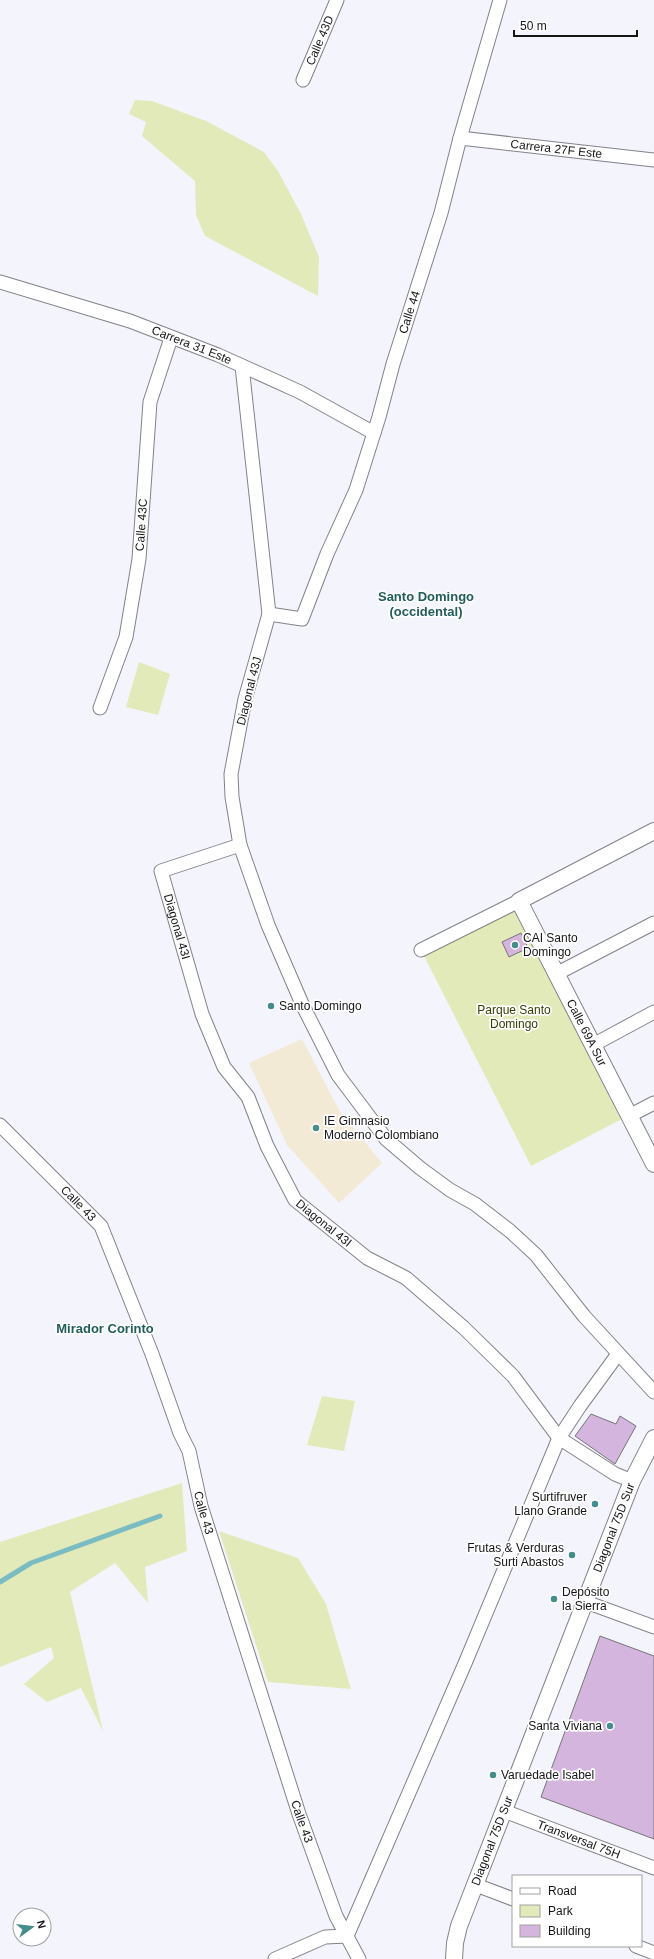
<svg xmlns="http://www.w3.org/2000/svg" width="654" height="1959" font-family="Arial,sans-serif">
	<rect width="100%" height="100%" fill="#f3f4fc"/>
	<!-- education -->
	<path fill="#f3ead5" d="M302,1039l37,71 43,53 -43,40 -52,-58 -38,-82z"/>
	<!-- green -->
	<g fill="#e3eaba">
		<path d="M135,100l17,1 54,20 58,31 14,19 23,43 18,43 -1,39 -113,-60 -9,-21 -1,-34 -53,-45 4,-14 -17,-8z"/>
		<path d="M139,662l31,12 -12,41 -32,-8z"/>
		<path d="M516,906l108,212 -93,48 -108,-212z"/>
		<path d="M322,1396l33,5 -11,50 -37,-6z"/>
		<path d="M182,1483l5,68 -42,16 3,36 -33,-40 -45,29 33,139 -22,-43 -34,14 -23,-18 30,-26 -3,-11 -51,20v-125z"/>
		<path d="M219,1531l79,27 28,46 25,85 -83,-7z"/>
	</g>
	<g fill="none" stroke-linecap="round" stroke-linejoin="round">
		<!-- stream -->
		<path stroke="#7bbcc2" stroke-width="5" d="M0,1582l31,-19 129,-47"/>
	</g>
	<!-- building -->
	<g fill="#d4b5de" stroke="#79747a">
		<path d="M521,933l7,15 -19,9 -7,-15z"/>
		<path d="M591,1414l25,10 4,-8 16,10 -21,38 -40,-28z"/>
		<path d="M600,1636l54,20v183l-113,-42z"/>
	</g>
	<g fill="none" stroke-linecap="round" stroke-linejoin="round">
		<defs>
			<g id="minor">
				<path id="s1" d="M303,80l34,-80"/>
				<path id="s2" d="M460,138l194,22"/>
				<path id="s3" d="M0,282l130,39 88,34 82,37 74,41"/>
				<path d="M242,366l27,248 -24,85 -14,75 1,23 8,48 28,80 35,81 35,69 48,64 34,29 30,22 25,14 35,27 26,24 48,61 70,76"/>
				<path id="s4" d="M269,614l33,5 25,-65 29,-64 23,-73 14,-53 48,-151 19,-75 40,-138"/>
				<path id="s5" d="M100,708l26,-71 13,-78 11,-157 21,-64"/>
				<path id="s6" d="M240,845l-79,26 41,143 22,53 24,30 19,49 28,54 72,58 39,20 58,50 49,48 46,62 56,36 17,7"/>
				<path d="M421,950l98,-49"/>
				<path d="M556,974l98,-51"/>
				<path d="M593,1045l61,-33"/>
				<path d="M629,1116l25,-13"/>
				<path id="s7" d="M0,1125l101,101 51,128 28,79 9,18 12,55 98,308 37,102 23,43"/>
				<path d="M586,1602l68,25"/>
				<path id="s8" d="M504,1811l150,57"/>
				<path d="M476,1885l37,14"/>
				<path d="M347,1936l119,-275 93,-223 21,-32 38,-52"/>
				<path d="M636,1946l18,7"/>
				<path d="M275,1959l50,-22 22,-1"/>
			</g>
			<g id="tertiary">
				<path id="s9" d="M654,831l-135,70 135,263"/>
				<path id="s10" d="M454,1959l1,-16 4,-17 173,-445 22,-43"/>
			</g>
		</defs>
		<!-- minor casing -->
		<use href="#minor" stroke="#82828a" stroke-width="15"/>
		<!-- tertiary casing -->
		<use href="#tertiary" stroke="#82828a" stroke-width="18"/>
		<!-- minor -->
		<use href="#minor" stroke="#fff" stroke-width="13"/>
		<!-- tertiary -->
		<use href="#tertiary" stroke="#fff" stroke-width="16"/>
	</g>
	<!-- markers -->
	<g fill="#458d8a" stroke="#fff" stroke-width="1.5">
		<circle cx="515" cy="945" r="4"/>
		<circle cx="271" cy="1006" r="4"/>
		<circle cx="316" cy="1128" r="4"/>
		<circle cx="595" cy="1504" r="4"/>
		<circle cx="572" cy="1555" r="4"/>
		<circle cx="554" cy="1599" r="4"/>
		<circle cx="610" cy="1726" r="4"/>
		<circle cx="493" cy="1775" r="4"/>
	</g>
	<g text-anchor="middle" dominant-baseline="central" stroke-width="3.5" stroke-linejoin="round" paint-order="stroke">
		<!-- street labels -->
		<g font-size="12" fill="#151518" stroke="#fff">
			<text stroke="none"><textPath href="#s1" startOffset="43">Calle 43D</textPath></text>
			<text stroke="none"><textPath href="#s2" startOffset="97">Carrera 27F Este</textPath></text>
			<text stroke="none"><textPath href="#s4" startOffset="359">Calle 44</textPath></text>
			<text stroke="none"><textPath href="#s3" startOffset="202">Carrera 31 Este</textPath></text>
			<text stroke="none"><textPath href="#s5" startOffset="189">Calle 43C</textPath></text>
			<text transform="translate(249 691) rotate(-76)">Diagonal 43J</text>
			<text stroke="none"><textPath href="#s6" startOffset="141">Diagonal 43I</textPath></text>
			<text stroke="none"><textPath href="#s9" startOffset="300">Calle 69A Sur</textPath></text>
			<text stroke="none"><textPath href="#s7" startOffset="111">Calle 43</textPath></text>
			<text stroke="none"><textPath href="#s6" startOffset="478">Diagonal 43I</textPath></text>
			<text stroke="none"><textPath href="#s7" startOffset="448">Calle 43</textPath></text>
			<text stroke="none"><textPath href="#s10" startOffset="461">Diagonal 75D Sur</textPath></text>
			<text stroke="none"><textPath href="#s7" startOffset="772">Calle 43</textPath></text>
			<text stroke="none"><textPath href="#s8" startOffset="80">Transversal 75H</textPath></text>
			<text stroke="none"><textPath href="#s10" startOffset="125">Diagonal 75D Sur</textPath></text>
		</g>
		<!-- poi labels -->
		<g font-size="12" fill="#151518" stroke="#fff" text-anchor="start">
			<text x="523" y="938">CAI Santo<tspan x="523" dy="14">Domingo</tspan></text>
			<text x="279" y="1006">Santo Domingo</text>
			<text x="324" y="1121">IE Gimnasio<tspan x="324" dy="14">Moderno Colombiano</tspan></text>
			<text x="587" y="1497" text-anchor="end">Surtifruver<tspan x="587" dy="14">Llano Grande</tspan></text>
			<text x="564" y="1548" text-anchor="end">Frutas &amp; Verduras<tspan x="564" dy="14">Surti Abastos</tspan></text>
			<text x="562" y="1592">Depósito<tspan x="562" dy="14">la Sierra</tspan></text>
			<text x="602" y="1726" text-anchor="end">Santa Viviana</text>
			<text x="501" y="1775">Varuedade Isabel</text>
		</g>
		<!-- park labels -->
		<g font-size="12" fill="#383c00" stroke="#fff">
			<text x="514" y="1010">Parque Santo<tspan x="514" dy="14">Domingo</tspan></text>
		</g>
		<!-- neighbourhood labels -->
		<g font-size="13" font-weight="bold" fill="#225d5b" stroke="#fff">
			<text x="426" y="596">Santo Domingo<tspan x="426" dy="15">(occidental)</tspan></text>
			<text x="105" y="1328">Mirador Corinto</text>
		</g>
	</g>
	<!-- legend -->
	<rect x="512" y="1875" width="130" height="72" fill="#ffffff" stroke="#a1a1a3"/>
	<rect x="520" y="1888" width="20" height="6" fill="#ffffff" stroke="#a1a1a3"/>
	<text x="548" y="1895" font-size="12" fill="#151518">Road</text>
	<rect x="520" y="1905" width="20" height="12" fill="#e3eaba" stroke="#a1a1a3"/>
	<text x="548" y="1915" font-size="12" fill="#151518">Park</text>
	<rect x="520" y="1925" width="20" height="12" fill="#d4b5de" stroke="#a1a1a3"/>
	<text x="548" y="1935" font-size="12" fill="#151518">Building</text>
	<!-- north arrow -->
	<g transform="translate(32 1927) rotate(75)"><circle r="19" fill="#ffffff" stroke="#a1a1a3"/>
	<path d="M0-3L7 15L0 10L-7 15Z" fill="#458d8a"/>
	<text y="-6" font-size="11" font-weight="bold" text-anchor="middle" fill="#151518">N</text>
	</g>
	<!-- scale -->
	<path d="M514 30v6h123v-6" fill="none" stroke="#151518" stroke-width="2"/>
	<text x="520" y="30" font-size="12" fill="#151518" stroke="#ffffff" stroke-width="3" paint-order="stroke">50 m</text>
</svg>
